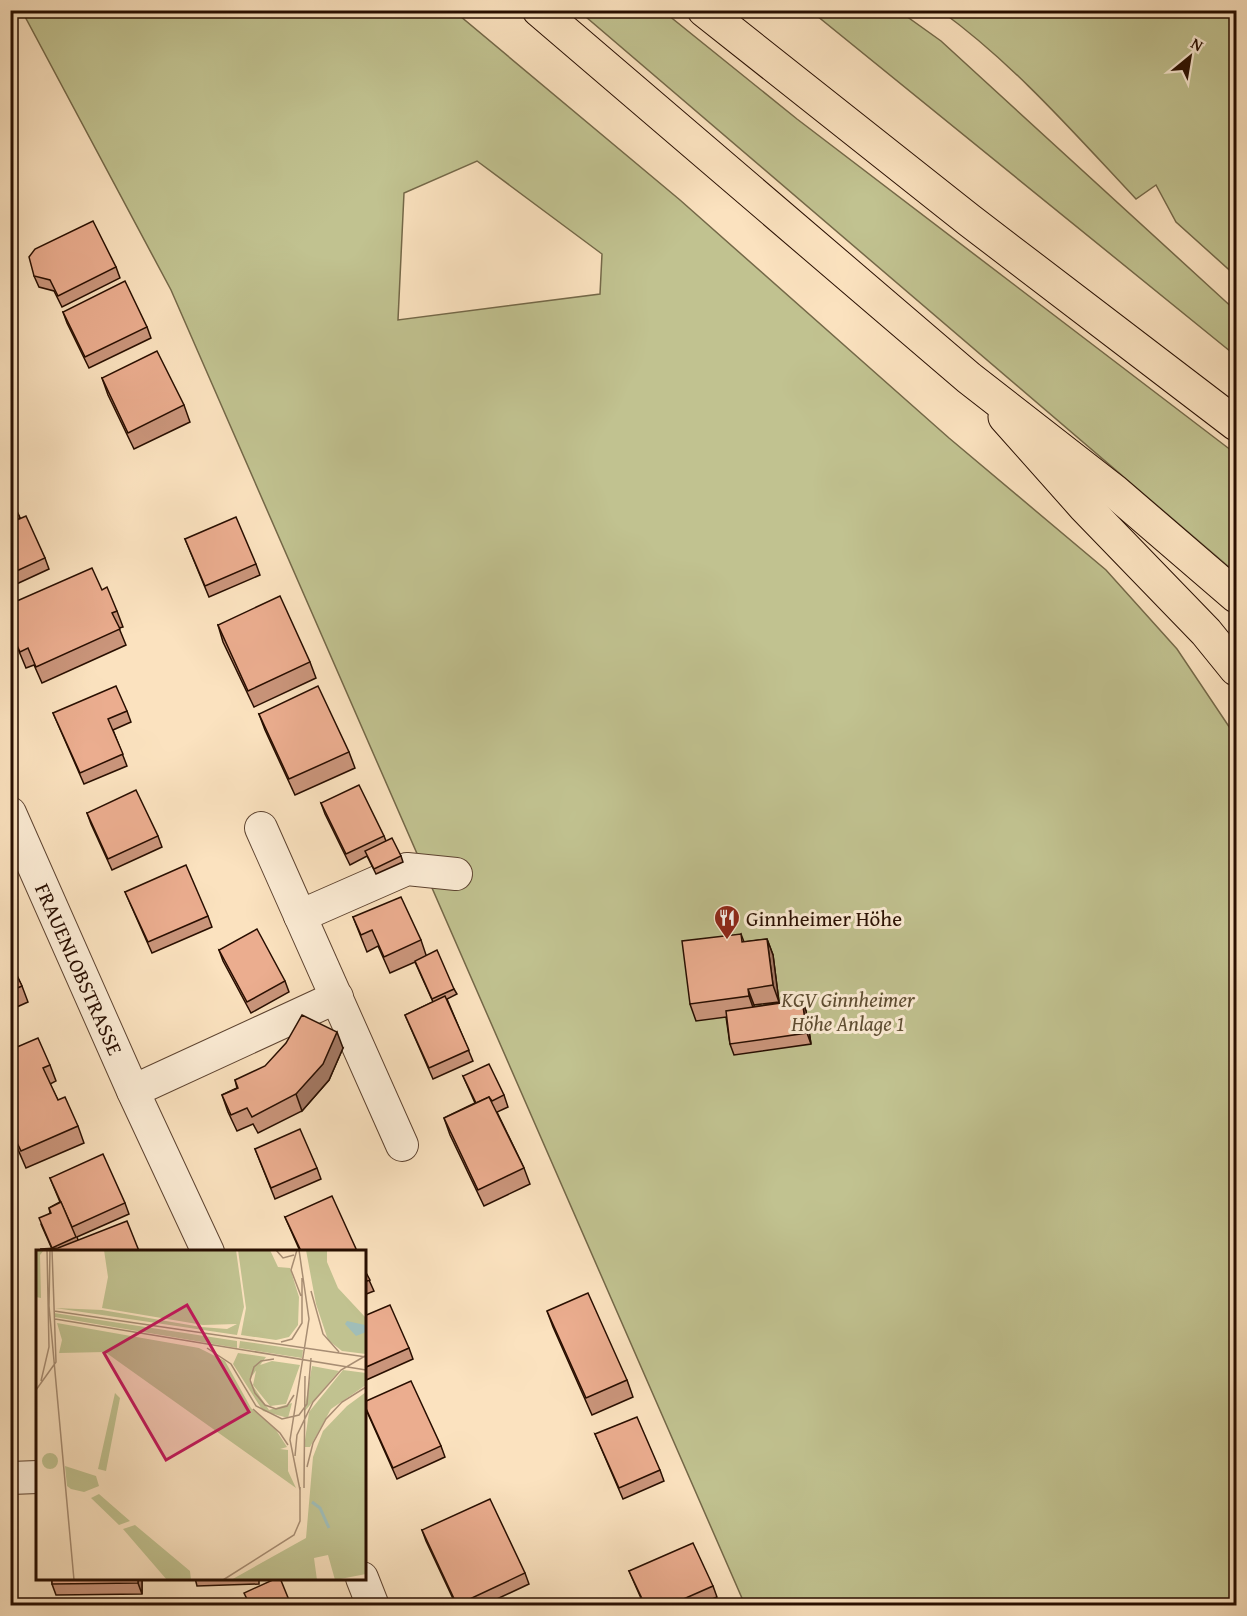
<svg xmlns="http://www.w3.org/2000/svg" width="1247" height="1616" font-family="'Gentium Book Plus',serif">
	<rect width="100%" height="100%" fill="#fbe2bf"/>
	<filter id="stains"><feTurbulence type="fractalNoise" baseFrequency=".00333" numOctaves="4"/><feColorMatrix values="0 0 0 0 .2 0 0 0 0 .09 0 0 0 0 .02 0 0 0 .5 -.17"/></filter>
	<radialGradient id="worn" r=".72"><stop offset=".6" stop-color="#630" stop-opacity="0"/><stop offset="1" stop-color="#630" stop-opacity=".3"/></radialGradient>
	<!-- green -->
	<g fill="#c1c290" stroke="#746848" stroke-width="1.5" fill-rule="evenodd">
		<path d="M22,11h432l226,189 269,238 157,132 71,79 59,88v868h-491l-574,-1315zM477,161l125,93 -2,40 -202,26 6,-127z"/>
		<path d="M579,11h84l134,108 439,335v119z"/>
		<path d="M811,11h88l42,30 295,270v45z"/>
		<path d="M941,11h295v265l-60,-54 -20,-37 -20,14c-62,-66 -122,-135 -195,-188z"/>
	</g>
	<g fill="none" stroke-linecap="round" stroke-linejoin="round">
		<defs>
			<g id="minor">
				<path d="M10,813l123,278 75,161"/>
				<path d="M261,828l141,317"/>
				<path d="M300,916l107,-47 49,5"/>
				<path d="M133,1091l204,-94"/>
				<path d="M10,1478l28,-1"/>
				<path d="M362,1578l11,28"/>
			</g>
			<path id="trunk" d="M1005,417l80,90 121,125 30,37"/>
			<g id="motorway">
				<path d="M539,10l430,368 145,113 122,105"/>
				<path d="M704,10l265,210 267,204"/>
			</g>
		</defs>
		<!-- minor casing -->
		<use href="#minor" stroke="#5d4330" stroke-width="34"/>
		<!-- trunk casing -->
		<use href="#trunk" stroke="#280e00" stroke-width="35"/>
		<!-- motorway casing -->
		<use href="#motorway" stroke="#280e00" stroke-width="35"/>
		<!-- minor -->
		<use href="#minor" stroke="#fcecd5" stroke-width="32"/>
		<!-- trunk -->
		<use href="#trunk" stroke="#fbe2bf" stroke-width="33"/>
		<!-- motorway -->
		<use href="#motorway" stroke="#fbe2bf" stroke-width="33"/>
	</g>
	<!-- wall -->
	<g fill="#ca957b" stroke="#280e00" stroke-width="1.5">
		<path d="M116,267l4,11 -58,29 -8,-16 -15,-4 -5,-11z"/>
		<path d="M63,312l84,15 4,11 -62,30 -22,-45z"/>
		<path d="M102,378l82,27 6,17 -56,27 -26,-54z"/>
		<path d="M10,497l10,21 25,40 4,11 -39,18z"/>
		<path d="M185,539l71,25 4,11 -51,22z"/>
		<path d="M102,590l15,21 6,16 -4,1 7,17 -84,38 -8,-18 -8,3 -10,-24 -6,-14 6,-5 -6,-14z"/>
		<path d="M218,625l92,37 6,16 -62,29 -31,-65z"/>
		<path d="M127,711l4,11 -18,8 14,36 -43,18 -31,-71z"/>
		<path d="M259,714l90,38 6,16 -60,27 -30,-65z"/>
		<path d="M321,803l63,33 2,5 15,15 2,6 -27,12 -9,-18 -17,9 -25,-51z"/>
		<path d="M87,813l71,23 4,11 -50,23 -21,-46z"/>
		<path d="M125,892l83,24 4,11 -60,26z"/>
		<path d="M353,917l68,23 5,15 28,34 3,5 -10,5 26,62 -40,18 -28,-64 28,-13 -18,-40 -25,11 -12,-27 -11,6z"/>
		<path d="M741,934l3,8 23,-3 6,16 6,47 -25,3v2l48,-7 4,11 5,33 -77,11 -4,-11 -4,-27 -30,4 -6,-17z"/>
		<path d="M219,950l66,31 4,11 -38,21 -28,-52z"/>
		<path d="M10,961l12,25 6,16 -18,8z"/>
		<path d="M343,1048l-14,32 -27,31 -44,22 -5,-9 -16,7 -9,-19 -6,-17 15,-7 -2,-8z"/>
		<path d="M10,1050l40,15 6,16 -6,3 8,16 20,26 6,17 -58,25 -16,-37z"/>
		<path d="M463,1076l41,19 4,12 -11,5 27,56 6,16 -46,22 -34,-71 -6,-17 31,-15z"/>
		<path d="M255,1149l62,19 4,11 -46,20z"/>
		<path d="M50,1178l75,25 4,11 -52,23 1,3 61,11 -87,-2 -11,-25 9,-11 -1,-5 11,-6z"/>
		<path d="M285,1217l72,34h-57z"/>
		<path d="M364,1269l10,22 -10,4z"/>
		<path d="M547,1311l80,69 6,17 -41,18 -39,-88z"/>
		<path d="M364,1316l45,32 4,11 -49,22z"/>
		<path d="M364,1405l77,41 4,11 -48,22z"/>
		<path d="M595,1434l65,36 4,11 -41,18z"/>
		<path d="M422,1530l103,43 4,11 -45,21h-28l-30,-64z"/>
		<path d="M629,1571l84,15 4,11 -19,8h-54z"/>
		<path d="M52,1578h90v16l-86,1 -4,-11z"/>
		<path d="M195,1578h64v6l-62,2z"/>
	</g>
	<!-- shaded-wall -->
	<g fill="#a47964" stroke="#280e00" stroke-width="1.5">
		<path d="M767,939l6,16 6,47 -6,-17z"/>
		<path d="M748,989l6,16 1,8 -6,-17z"/>
		<path d="M802,1000l4,11 5,33 -4,-11z"/>
		<path d="M337,1032l6,16 -14,32 -27,31 -6,-17z"/>
		<path d="M11,1551l4,11v43h-4z"/>
		<path d="M138,1578h4v16l-4,-11z"/>
	</g>
	<!-- building -->
	<g fill="#ebad8f" stroke="#280e00" stroke-width="1.5">
		<path d="M93,221l23,46 -58,29 -8,-16 -16,-4 -5,-19 6,-8z"/>
		<path d="M125,281l22,46 -62,30 -22,-45z"/>
		<path d="M157,351l27,54 -56,28 -26,-55z"/>
		<path d="M11,498l9,20 -10,5v-25z"/>
		<path d="M26,516l19,42 -35,16v-51z"/>
		<path d="M236,517l20,47 -51,22 -20,-47z"/>
		<path d="M92,568l10,22 5,-3 10,24 -5,2 8,16 -84,38 -8,-19 -8,4 -10,-22v-2l7,-3 -7,-15v-6z"/>
		<path d="M280,596l30,66 -62,29 -30,-66z"/>
		<path d="M116,686l11,25 -19,8 15,35 -43,19 -27,-60z"/>
		<path d="M318,686l31,66 -60,27 -30,-65z"/>
		<path d="M359,785l25,51 -38,18 -25,-51z"/>
		<path d="M136,790l22,46 -50,23 -21,-46z"/>
		<path d="M392,838l9,18 -27,13 -9,-18z"/>
		<path d="M186,865l22,51 -60,26 -23,-50z"/>
		<path d="M401,897l20,43 -37,17 -12,-27 -11,5 -8,-18z"/>
		<path d="M257,929l28,52 -38,21 -28,-52z"/>
		<path d="M741,934l1,8 25,-3 6,46 -25,4 1,7 -59,8 -8,-63z"/>
		<path d="M437,950l17,39 -22,10 -17,-38z"/>
		<path d="M10,961l12,25 -12,5z"/>
		<path d="M445,996l24,54 -40,18 -24,-53z"/>
		<path d="M802,1000l5,33 -77,11 -4,-33z"/>
		<path d="M302,1015l35,17 -14,32 -27,30 -44,23 -5,-9 -16,7 -9,-20 16,-7 -3,-8 30,-14 21,-23z"/>
		<path d="M38,1038l12,27 -7,3 15,32 7,-3 13,29 -57,25 -11,-23v-78z"/>
		<path d="M489,1064l15,31 -12,6 -3,-4 -13,6 -13,-27z"/>
		<path d="M489,1097l35,71 -46,22 -34,-72z"/>
		<path d="M300,1129l17,39 -46,20 -16,-39z"/>
		<path d="M103,1154l22,49 -53,24 -22,-49z"/>
		<path d="M332,1196l25,55h-56l-16,-34z"/>
		<path d="M61,1202l15,35 -24,11 -13,-30 12,-5 -2,-5z"/>
		<path d="M127,1221l12,30h-97l-1,-2 17,-1z"/>
		<path d="M364,1269l6,11 -6,2z"/>
		<path d="M588,1293l39,87 -41,18 -39,-87z"/>
		<path d="M390,1305l19,43 -45,20v-52z"/>
		<path d="M411,1381l30,65 -48,22 -29,-64v-2z"/>
		<path d="M637,1417l23,53 -41,18 -24,-54z"/>
		<path d="M490,1499l35,74 -68,32 -35,-75z"/>
		<path d="M693,1543l20,43 -43,19h-25l-16,-34z"/>
		<path d="M10,1551l1,54h19h-20z"/>
		<path d="M52,1578h86v5l-86,1z"/>
		<path d="M277,1578h3l11,27h-41l-6,-12z"/>
	</g>
	<!-- icons -->
	<defs>
		<symbol id="restaurant-pin" viewBox="-11 -11 22 30"><path d="M0 17L-7.5 6A9.5 9.5 0 1 1 7.5 6Z" fill="#8f2418" stroke="#fcecd5"/><path d="M-5-6h1v4h1v-4h1v4h1v-4h1v5L-1.5 .5V6h-2V.5L-5-1ZM5-6V6H3V1.5H1.5Q1.5-4 5-6Z" fill="#fff"/></symbol>
	</defs>
	<g fill-rule="evenodd">
		<use href="#restaurant-pin" x="712" y="903" width="30" height="40"/>
	</g>
	<g text-anchor="middle" dominant-baseline="central" stroke-width="6" stroke-linejoin="round" paint-order="stroke">
		<!-- poi labels -->
		<g font-size="21" fill="#280e00" stroke="#fcecd5" text-anchor="start">
			<text x="746" y="918">Ginnheimer Höhe</text>
		</g>
		<!-- street labels -->
		<g font-size="21" fill="#280e00" stroke="#fcecd5">
			<text transform="translate(79 969) rotate(66)">FRAUENLOBSTRASSE</text>
		</g>
		<!-- park labels -->
		<g font-size="21" font-style="italic" fill="#5e4d32" stroke="#fcecd5">
			<text x="848" y="999">KGV Ginnheimer<tspan x="848" dy="24">Höhe Anlage 1</tspan></text>
		</g>
	</g>
	<!-- overview -->
	<g transform="translate(36 1250)">
		<rect width="330" height="330" fill="#fbe2bf"/>
		<path d="M0,0h8l-4,5 1,43 -5,-1zM68,0h132l8,57 -7,28 -182,-27 47,2 99,17 26,2 10,-5 -34,1 -101,-17 6,-31zM202,0h32l8,17 12,1 9,29 -1,28 -9,12 -13,3 -35,-5 5,-27zM270,0h21v12l11,26 28,30v36l-24,-3 -14,-11 -12,-36zM18,63l183,28v7l-182,-31zM21,73l142,25 26,13 26,47 25,22 11,17 -7,2 8,1v21l8,17 -191,-136 -46,1 3,-13zM204,91l63,9 -1,8 -63,-10zM202,103l28,4 -17,23 20,30 23,-7 -4,15 -25,-7 -30,-47zM236,111l28,4 -14,39 -16,2 -17,-21 4,-19zM276,116l27,5 -35,41zM307,120l23,3v12l-35,24 -21,38h-6l5,-35zM330,142v182l-31,6 -7,-25 -14,3 3,22h-86l75,-42 7,-81 10,-26 24,-25zM79,143l5,5 -14,73 -8,-2zM6 211a8 8 0 1 1 16 0a8 8 0 1 1-16 0ZM29,216l31,10 3,10 -15,6 -13,-3 -4,-3zM63,244l31,27 -11,4 -28,-27zM99,275l55,46 1,9h-24l-44,-51z" fill="#c1c290"/>
		<path d="M311,71l18,4 1,7 -10,4 -11,-12z" fill="#a0bdb8"/>
		<path fill="none" stroke="#a0bdb8" stroke-width="3" d="M276,252l8,6 9,20"/>
		<path fill="none" stroke="#a78d73" stroke-width="1.5" d="M14,0l-1,56 25,274M240,0l7,8 11,-3M261,0l-6,20 10,26M263,0l10,69 -19,121 10,50M275,41l12,43 16,18M18,61l312,46M19,69l311,51M245,92l11,-3 10,-16v-45M171,98l24,16 25,42 26,13 17,-4 8,-11 4,-46M238,109l-13,2 -7,6 -4,13 5,13 10,12 11,4 11,-3 7,-11M5,131l8,-34 -2,-97M0,140l20,-28 -4,-112M217,159l27,24 8,12M259,206l2,-21 16,-33 28,-32 24,-14M271,217l6,-24 13,-24 16,-17 24,-15M268,238l1,-112M187,330l71,-45 6,-14v-34"/>
		<path fill="#c2185b" fill-opacity="0.15" stroke="#c2185b" stroke-width="3" d="M151,55l62,107 -83,48 -62,-107z"/>
		<rect width="330" height="330" fill="none" stroke="#280e00" stroke-width="3"/>
	</g>
	<!-- margin -->
	<rect width="1247" height="1616" fill="none" stroke="#fbe2bf" stroke-width="36"/>
	<rect x="12" y="12" width="1223" height="1592" fill="none" stroke="#280e00" stroke-width="3"/>
	<rect x="18" y="18" width="1211" height="1580" fill="none" stroke="#280e00" stroke-width="1.5"/>
	<!-- north arrow -->
	<g transform="translate(1190 57) rotate(30)" stroke="#fcecd5" stroke-width="4.5" paint-order="stroke">
	<path d="M0-4.5L10 22L0 15L-10 22Z" fill="#280e00"/>
	<text y="-9" font-size="16" font-weight="bold" text-anchor="middle" fill="#280e00">N</text>
	</g>
	<rect width="100%" height="100%" filter="url(#stains)"/>
	<rect width="100%" height="100%" fill="url(#worn)"/>
</svg>
